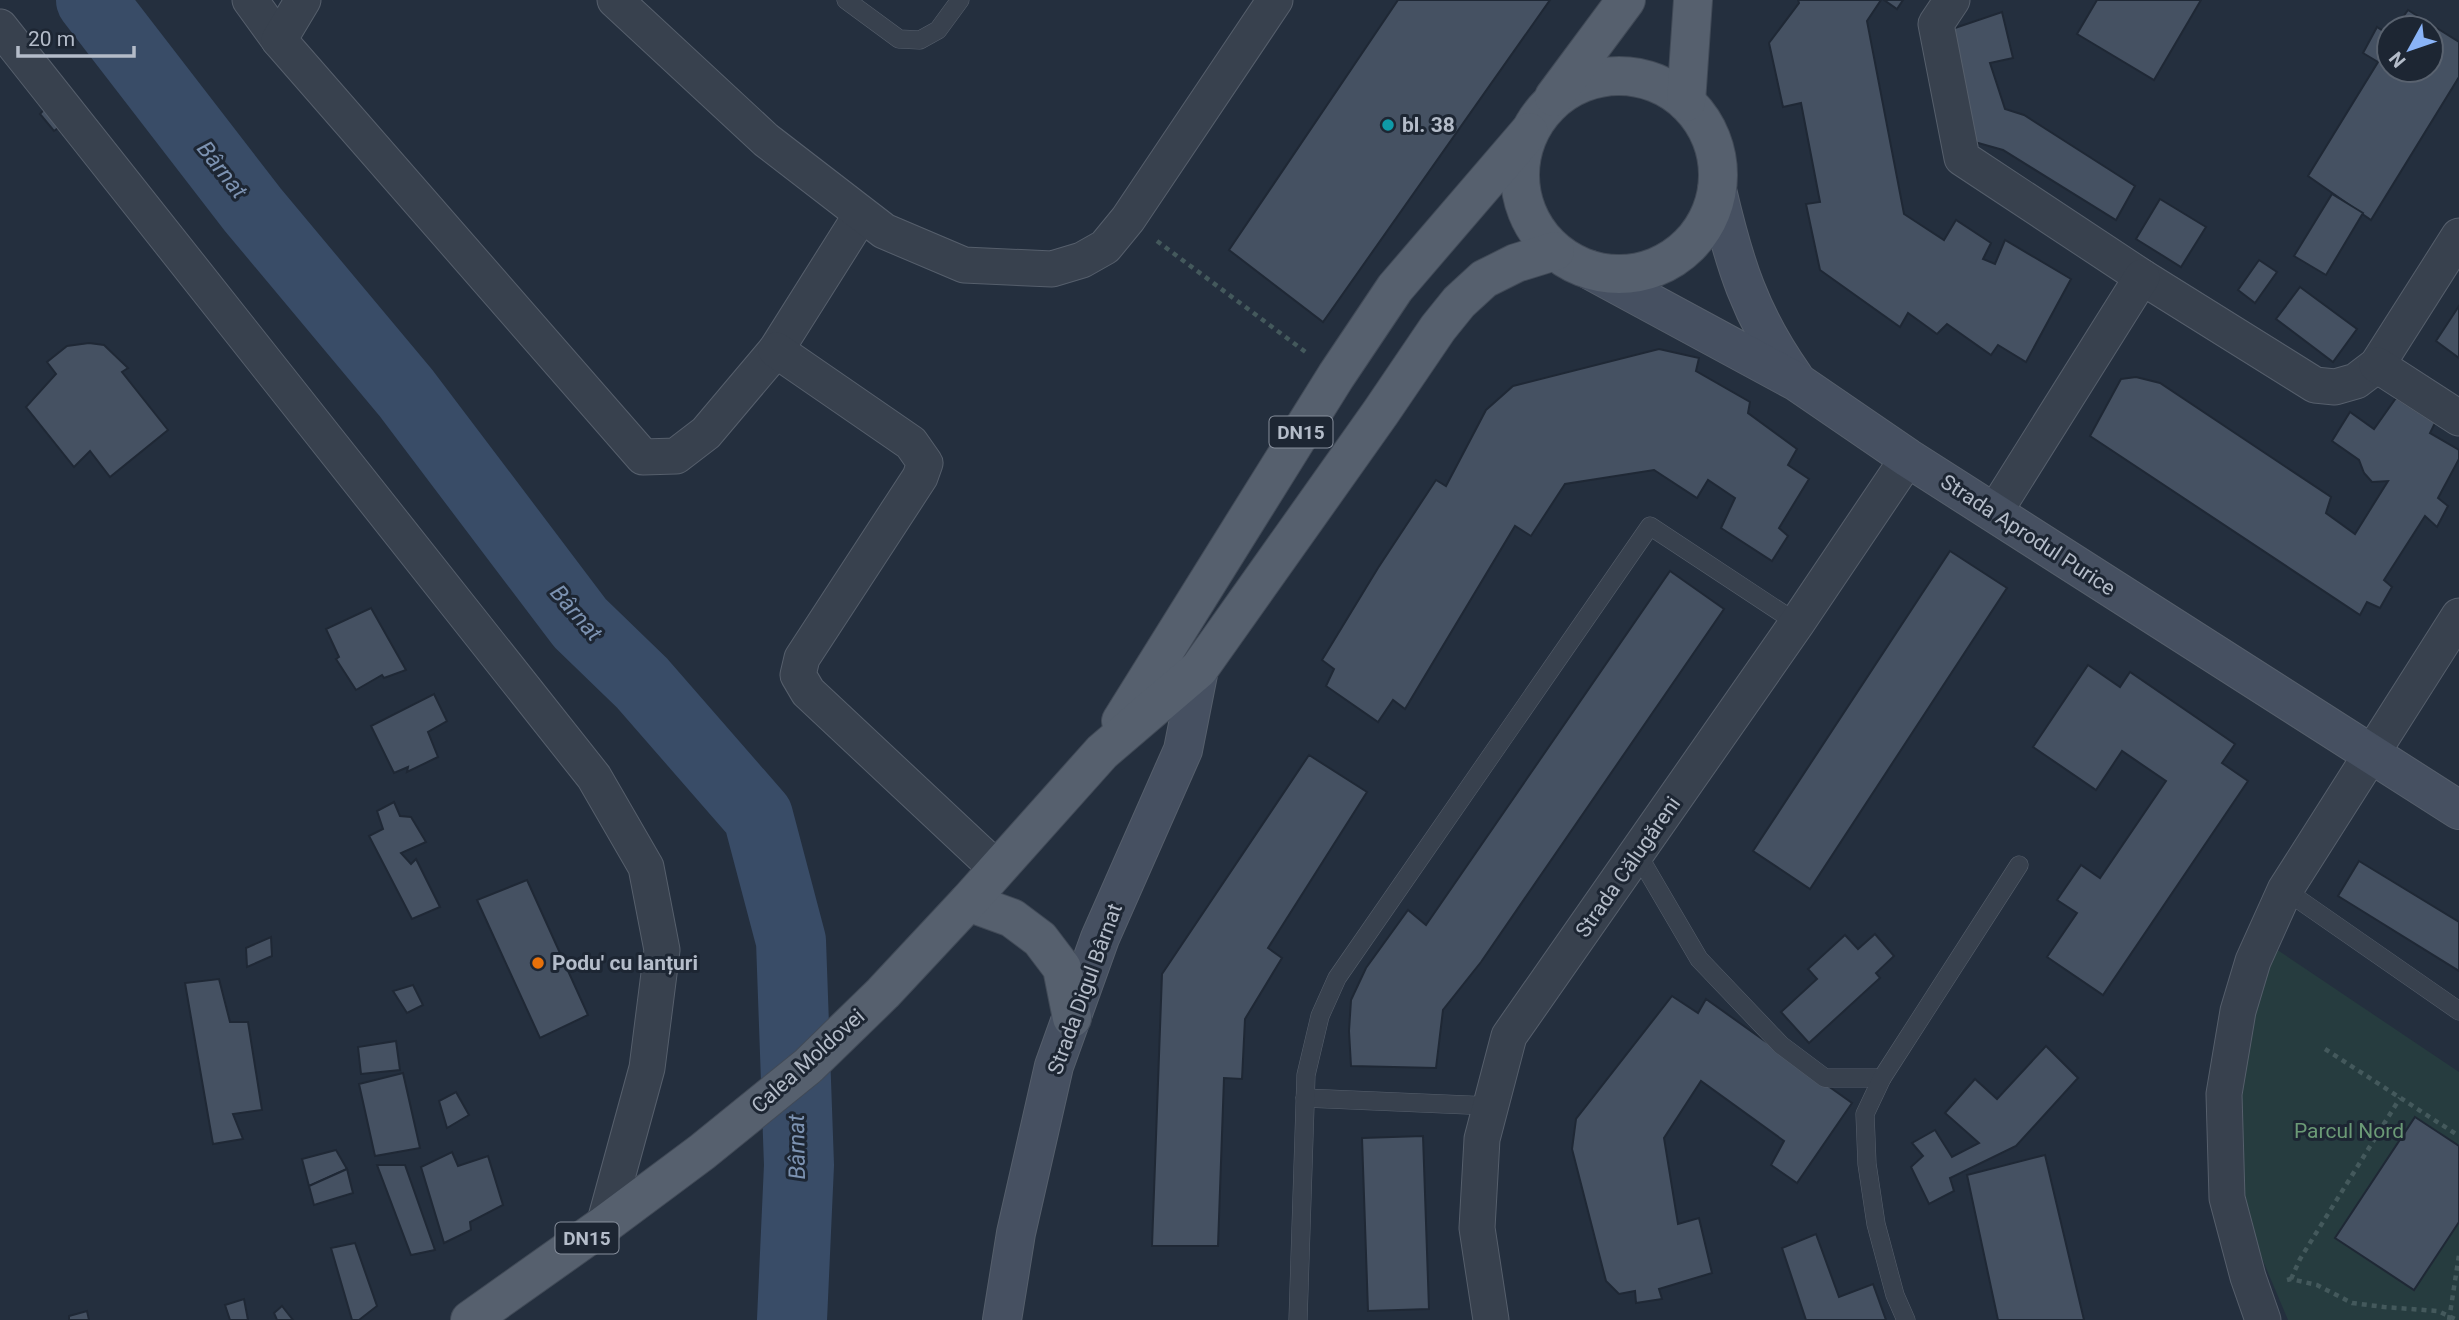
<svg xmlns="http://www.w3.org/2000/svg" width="2459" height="1320" font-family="Roboto,sans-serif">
	<rect width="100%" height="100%" fill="#242f3e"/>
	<!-- green -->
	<path fill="#263c3f" d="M2276,949l183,123v248h-171l-27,-64 -21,-79 -2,-103 23,-85z"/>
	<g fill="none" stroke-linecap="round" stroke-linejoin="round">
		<!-- river -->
		<path stroke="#394c67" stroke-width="70" d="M91,0l162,210 153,183 174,230 62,60 116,133 33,125 8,224 -7,155"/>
	</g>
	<!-- building -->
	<g fill="#455162" stroke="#1f2835" stroke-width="2">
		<path d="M1398,0h152l-227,322 -94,-72z"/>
		<path d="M1798,0h83l-14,21 37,193 40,26 12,-20 35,23 -8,16 12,5 10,-24 66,39 -45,83 -28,-17 -7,10 -44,-31 -10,10 -29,-21 -8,14 -80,-57 -14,-66 14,-2 -19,-99 -18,4 -14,-64 30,-40z"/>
		<path d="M1884,0h19l-6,9z"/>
		<path d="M2097,0h104l-47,80 -77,-46z"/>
		<path d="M2408,10l51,32v35l-88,143 -63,-44 70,-114 -15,-9 14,-26 12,8v35h42v-42h-36z"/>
		<path d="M2002,12l11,46 -23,5 15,46 19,6 111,71 -19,34 -113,-70 -32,-9 -22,-111z"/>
		<path d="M50,102l16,20 -12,9 -14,-17z"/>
		<path d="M2332,194l31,19 -37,62 -32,-19z"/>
		<path d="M2160,199l46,28 -25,40 -45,-28z"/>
		<path d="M2259,260l18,12 -22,31 -17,-13z"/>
		<path d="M2300,287l57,42 -24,33 -57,-43z"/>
		<path d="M2459,306v52l-23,-17z"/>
		<path d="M89,343l15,2 24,23 -6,4 46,58 -58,47 -20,-26 -16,16 -48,-60 30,-33 -9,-12 20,-16z"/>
		<path d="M1659,349l40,9 -3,13 54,31 -2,11 49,36 -9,16 21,14 -30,49 9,8 -16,25 -51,-33 14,-30 -27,-18 -11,18 -43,-28 -89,14 -34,52 -16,-10 -110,183 -12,-9 -15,22 -52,-36 8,-17 -12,-9 56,-92 58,-88 10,6 40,-76 27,-24z"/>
		<path d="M2136,377l24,6 171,114 -5,16 29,21 33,-53 -16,1 -8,-9 -5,-13 -27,-19 18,-29 24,17 22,-31 39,25 -5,10 29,17v9l-21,39 10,8 -11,21 -12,-11 -41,64 8,7 -12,21 -13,-6 -7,13 -270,-179 31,-57z"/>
		<path d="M1950,551l57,37 -197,301 -57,-38z"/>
		<path d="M1670,571l54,38 -243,353 -38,48 -7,58 -85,-2 -2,-35 2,-31 15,-32 42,-58 18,15z"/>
		<path d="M371,608l35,62 -22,8 -2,-3 -26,15 -20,-31 3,-2 -13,-28z"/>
		<path d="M2088,665l32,22 10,-15 105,72 -13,19 26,18 -145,214 -56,-38 30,-44 -20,-13 24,-35 19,13 66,-97 -44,-30 -26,39 -63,-43z"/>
		<path d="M434,694l13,27 -19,11 10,25 -31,15 1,-5 -14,6 -23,-47z"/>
		<path d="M1309,755l58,37 -99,156 14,10 -37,61 -3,60 -18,-1 -6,168h-66l10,-272z"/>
		<path d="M394,802l6,14 11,1 15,25 -25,11 10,11 5,-5 24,48 -28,12 -43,-83 14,-7 -6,-18z"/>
		<path d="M2359,861l100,61v49l-121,-75z"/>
		<path d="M527,880l61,135 -48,23 -63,-138z"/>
		<path d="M1875,934l19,22 -18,17 4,5 -71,65 -28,-31 36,-33 -9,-10 37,-34 13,14z"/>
		<path d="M271,937l1,19 -25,11 -1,-19z"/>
		<path d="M219,979l11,43h18l14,88 -29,4 10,25 -30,5 -28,-161z"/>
		<path d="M413,985l10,20 -16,8 -14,-22z"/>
		<path d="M1672,996l26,17 8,-14 146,104 -55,80 -26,-18 13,-24 -83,-60 -37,57 14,86 21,-6 13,55 -53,16 3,10 -26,4 -1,-12 -16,3 -13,-13 -34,-132 4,-30z"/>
		<path d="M396,1041l4,29 -39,4 -3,-27z"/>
		<path d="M2046,1046l32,32 -62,68 -66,32 4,13 -25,13 -18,-37 12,-11 -11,-13 23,-13 17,27 27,-14 -34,-30 30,-34 22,20z"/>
		<path d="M403,1073l17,75 -45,8 -16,-72z"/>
		<path d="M456,1092l13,23 -22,13 -8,-27z"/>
		<path d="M2415,1117l44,29v76l-45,68 -79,-52z"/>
		<path d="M1423,1136l6,173 -61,2 -6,-173z"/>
		<path d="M336,1150l11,19 -38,17 -7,-27z"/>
		<path d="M452,1152l6,14 30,-10 15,49 -33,17 1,8 -27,13 -23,-76z"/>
		<path d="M2045,1155l39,165h-86l-31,-145z"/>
		<path d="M377,1165h28l30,85 -24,5z"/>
		<path d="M347,1169l6,24 -39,12 -5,-19z"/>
		<path d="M1816,1234l23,63 34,-13 13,36h-80l-24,-72z"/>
		<path d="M355,1243l22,63 -18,14h-7l-21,-72z"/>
		<path d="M244,1299l4,21h-18l-5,-15z"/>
		<path d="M282,1306l11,14h-16l-3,-7z"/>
		<path d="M87,1311l2,9h-20v-4z"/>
	</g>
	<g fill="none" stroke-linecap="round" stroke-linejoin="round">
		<defs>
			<g id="lane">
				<path d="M846,0l53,39 21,1 18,-10 22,-30"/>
				<path d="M1637,853l62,106 82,86 44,33h57"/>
				<path d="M2285,890l174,121"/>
				<path d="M1305,1098l186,8"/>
				<path d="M1298,1320l8,-245 14,-59 17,-38 313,-452 147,97"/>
				<path d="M1906,1320l-11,-25 -19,-71 -9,-60 -2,-50 17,-36 137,-213"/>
			</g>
			<g id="street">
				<path d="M250,0l29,40"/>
				<path d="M303,0l-24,40 364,417 33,-1 30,-23 70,-83 85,-135"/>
				<path d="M615,0l151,140 118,91 80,34 88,4 30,-9 23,-13 23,-28 147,-219"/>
				<path d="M1952,0l-16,24 26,134 180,119 173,108 20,2 21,-6 21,-16 82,-129"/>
				<path d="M0,27l594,750 52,90 16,83 -15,118 -43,157"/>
				<path d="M776,350l135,93 14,20 -5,14 -118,181 -4,17 10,17 189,177"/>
				<path d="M2377,365l82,53"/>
				<path d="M1994,513l148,-236"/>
				<path d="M1491,1320l-14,-92 5,-89 27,-103 288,-413 111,-165"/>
				<path d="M2263,1320l-15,-43 -21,-79 -3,-104 14,-83 15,-50 32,-71 174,-274"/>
			</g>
			<g id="secondary">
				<path d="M1717,190c17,73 33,125 77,187"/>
				<path d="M1590,270l207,112 111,76 551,352"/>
				<path d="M1002,1320l14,-87 38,-167 46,-128 83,-188 16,-81"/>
			</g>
			<g id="primary">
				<circle cx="1619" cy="175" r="99"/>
				<path d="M1554,97l72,-97"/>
				<path d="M1686,102l7,-102"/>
				<path d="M1121,721l215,-345 59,-88 134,-156"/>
				<path d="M968,902l44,16 28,21 22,29 10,50"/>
				<path d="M470,1320l134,-95 98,-73 106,-86 75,-73 85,-91 134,-150 97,-83 182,-257 57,-84 21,-26 25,-23 32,-16 39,-12"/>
			</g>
		</defs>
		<!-- lane casing -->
		<use href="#lane" stroke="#565f6c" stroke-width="19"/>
		<!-- street casing -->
		<use href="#street" stroke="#565f6c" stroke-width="37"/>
		<!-- secondary casing -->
		<use href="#secondary" stroke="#565f6c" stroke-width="40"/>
		<!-- primary casing -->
		<use href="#primary" stroke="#414a57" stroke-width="40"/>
		<!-- path -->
		<g stroke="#44595c" stroke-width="4.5" stroke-dasharray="5 5" stroke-linecap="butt">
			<path d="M1157,241l150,112"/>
			<path d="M2325,1049l134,87"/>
			<path d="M2291,1279l9,-20 100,-161"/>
			<path d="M2287,1280l4,-1 26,6 35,18 32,4 54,4 19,9"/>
			<path d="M2449,1320l10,-65"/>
		</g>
		<!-- lane -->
		<use href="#lane" stroke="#38414e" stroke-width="18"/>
		<!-- street -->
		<use href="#street" stroke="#38414e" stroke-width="35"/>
		<!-- secondary -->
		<use href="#secondary" stroke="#465061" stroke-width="38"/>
		<!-- primary -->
		<use href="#primary" stroke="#56606e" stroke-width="38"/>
	</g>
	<!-- markers -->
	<circle fill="#0f9aa8" stroke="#1d2633" stroke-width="2.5" cx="1388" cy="125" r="7"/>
	<circle fill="#e8710a" stroke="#1d2633" stroke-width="2.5" cx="538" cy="963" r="7"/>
	<g text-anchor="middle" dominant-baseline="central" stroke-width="6" stroke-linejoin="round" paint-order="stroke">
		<!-- shield labels -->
		<g fill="#1d2633" stroke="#878f9c" stroke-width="2">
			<rect x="1269.5" y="416.5" width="63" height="31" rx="5"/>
			<rect x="555.5" y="1222.5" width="63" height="31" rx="5"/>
		</g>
		<g font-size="19" font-weight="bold" fill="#b4bcc9">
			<text x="1301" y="432">DN15</text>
			<text x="587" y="1238">DN15</text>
		</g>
		<!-- poi labels -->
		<g font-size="21" font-weight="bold" fill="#b4bcc9" stroke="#1d2633" text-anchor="start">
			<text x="1402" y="125">bl. 38</text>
			<text x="552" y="963">Podu' cu lanțuri</text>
		</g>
		<!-- street labels -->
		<g font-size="21" fill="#b4bcc9" stroke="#1d2633">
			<text transform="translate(2028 535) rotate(33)">Strada Aprodul Purice</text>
			<text transform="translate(1628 867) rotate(-55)">Strada Călugăreni</text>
			<text transform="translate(1085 989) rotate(-70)">Strada Digul Bârnat</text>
			<text transform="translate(808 1061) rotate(-42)">Calea Moldovei</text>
		</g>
		<!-- park labels -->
		<g font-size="21" fill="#6b9a76" stroke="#1d2633">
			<text x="2349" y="1131">Parcul Nord</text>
		</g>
		<!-- water labels -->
		<g font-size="23" font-style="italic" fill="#7c92b1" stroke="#1d2633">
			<text transform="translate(222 170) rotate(52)">Bârnat</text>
			<text transform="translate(576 613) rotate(49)">Bârnat</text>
			<text transform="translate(797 1147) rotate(-91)">Bârnat</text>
		</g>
	</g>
	<!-- north arrow -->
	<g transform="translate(2410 49) rotate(230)"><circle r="33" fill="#1d2633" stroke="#59626f" stroke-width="2"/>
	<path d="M0-5L12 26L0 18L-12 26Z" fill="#8ab4f8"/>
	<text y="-10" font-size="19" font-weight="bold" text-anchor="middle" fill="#b4bcc9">N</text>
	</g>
	<!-- scale -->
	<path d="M18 46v10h116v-10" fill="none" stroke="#b4bcc9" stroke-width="3.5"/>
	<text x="28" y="46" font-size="21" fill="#b4bcc9" stroke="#1d2633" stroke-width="5" paint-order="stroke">20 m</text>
</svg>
